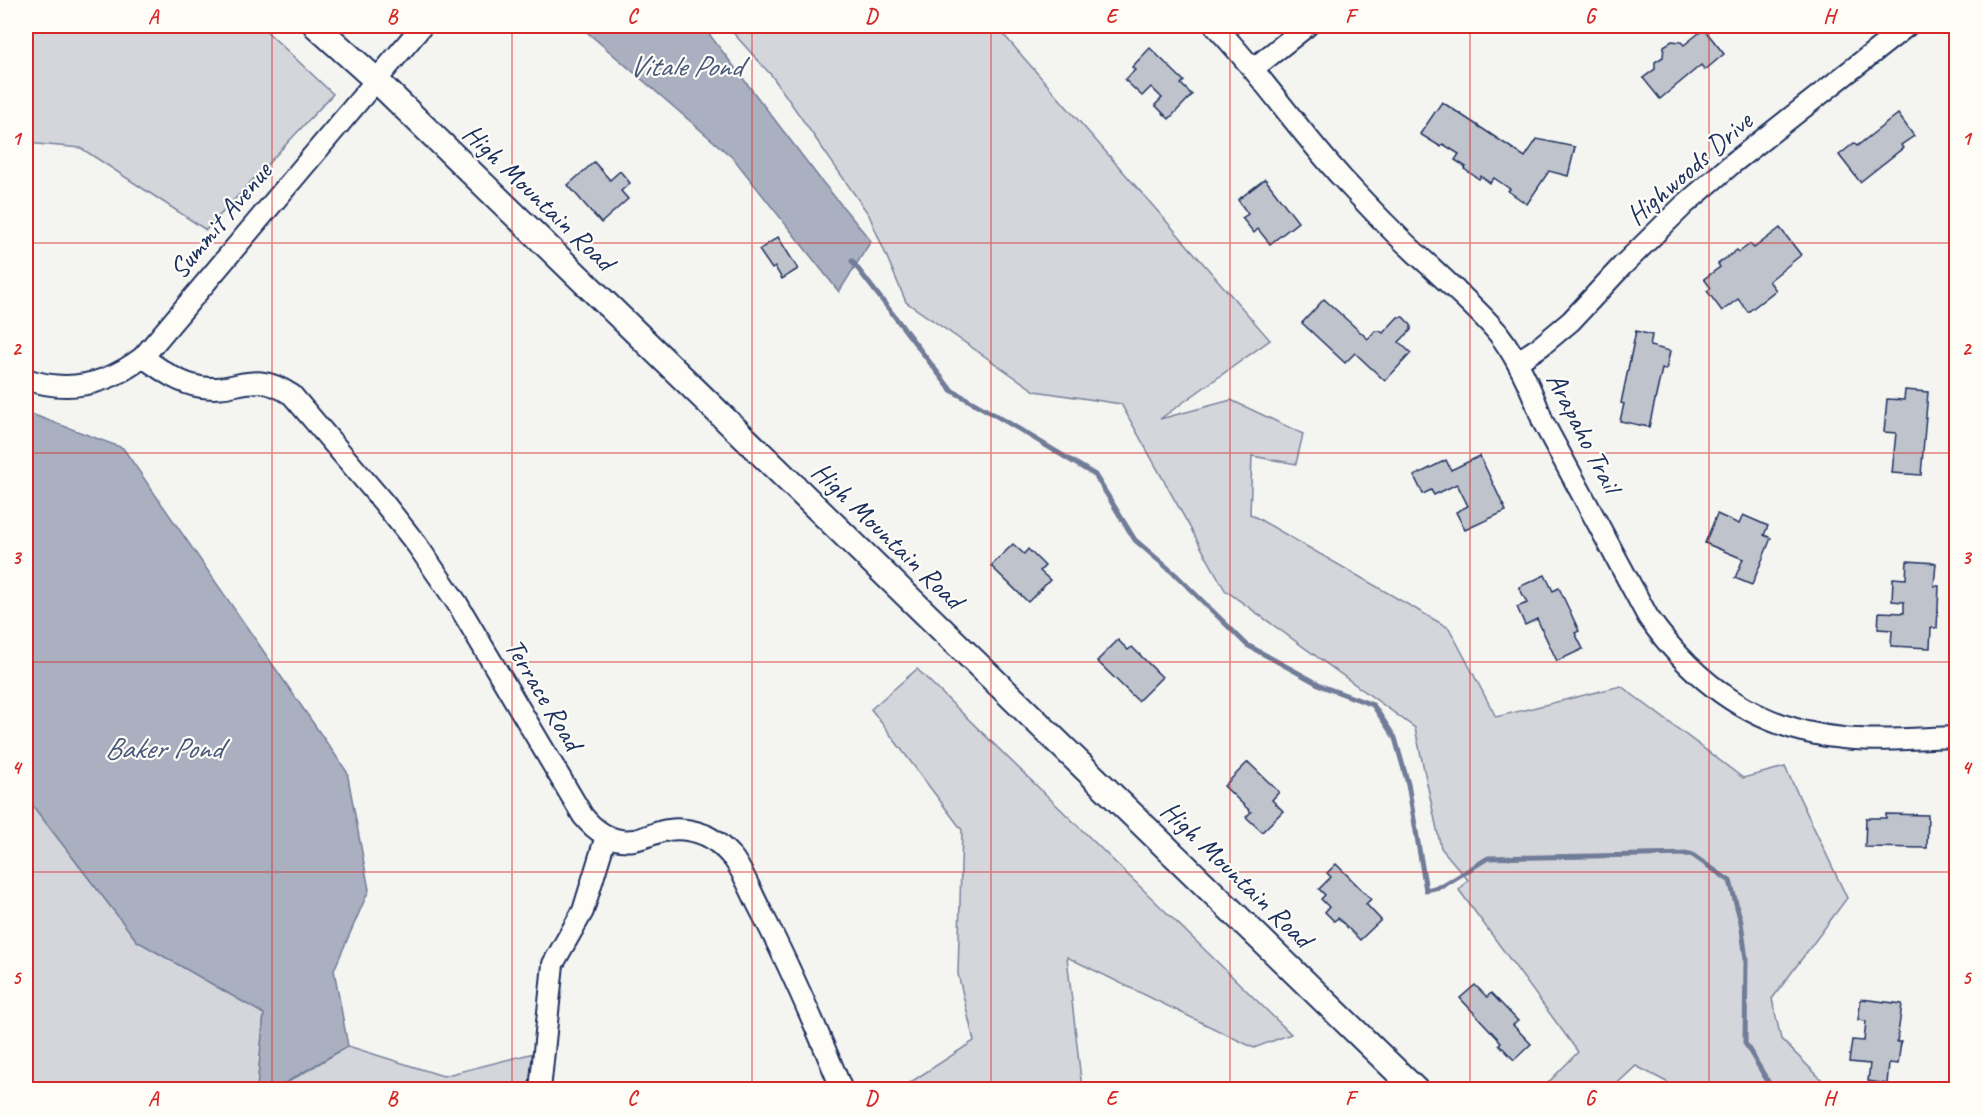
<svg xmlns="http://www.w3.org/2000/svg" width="1982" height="1115" font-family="Caveat,sans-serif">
	<rect width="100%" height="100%" fill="#f4f4f1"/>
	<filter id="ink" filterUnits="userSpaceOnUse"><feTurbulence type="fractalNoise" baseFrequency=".0167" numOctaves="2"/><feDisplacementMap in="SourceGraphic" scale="12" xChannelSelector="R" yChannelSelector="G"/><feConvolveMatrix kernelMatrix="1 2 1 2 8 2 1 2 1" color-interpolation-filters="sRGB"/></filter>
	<g filter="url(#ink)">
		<!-- green -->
		<g fill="#d4d6db" stroke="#78829c" stroke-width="1.5">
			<path d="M26,26h235l72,68 -127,136 -125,-82 -55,-5z"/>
			<path d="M727,26h269l274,314 -110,79 71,-19 72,34 -7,30 -44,-8 -2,58 199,114 47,89 125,-31 122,92 42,-11 62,131 -75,101 9,40 50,50h-151l-44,-23 -25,23h-69l36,-37 -119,-162 9,-10 -27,-32 -26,-120 -190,-138 -104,-186 -86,-13 -129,-89 -37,-87 -97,-139z"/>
			<path d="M917,669l374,365 -37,14 -187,-91 15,132h-182l74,-48 -16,-67 4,-144 -91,-121z"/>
			<path d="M26,797l111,144 127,73 -7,75 -231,1z"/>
			<path d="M348,1046l95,30 91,-23 1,36 -260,1z"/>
		</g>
		<!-- water -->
		<g fill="#aab0bf" stroke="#717c98" stroke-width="1.5">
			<path d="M580,26h123l117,153 51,62 -32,51 -105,-133z"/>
			<path d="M26,412l97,36 224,324 22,118 -35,80 14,76 -73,43h-18l7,-75 -127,-73 -111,-144z"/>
		</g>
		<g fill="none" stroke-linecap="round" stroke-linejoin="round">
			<!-- stream -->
			<path stroke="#717c98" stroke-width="5" d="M852,261l99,129 56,32 88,53 40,65 42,36 70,69 77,42 49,18 22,33 13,46 18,106 17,-4 45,-28 203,-4 39,27 11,41 5,37 -1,84 28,47"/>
		</g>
		<!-- building -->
		<g fill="#bfc3cc" stroke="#1b2f5e" stroke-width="1.5">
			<path d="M1704,29l20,25 -19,16 -4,-5 -41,34 -17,-21 12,-9v-7l8,-5 1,-11 8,-5 9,1 3,3z"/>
			<path d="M1150,48l34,33 -3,3 11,11 -23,24 -14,-14 7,-7 -11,-11 -9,9 -17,-16 10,-10 -3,-3z"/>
			<path d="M1442,102l83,55 12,-18 38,8 -7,29 -19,-5 -22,33 -19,-13 2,-2 -16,-11 -4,5 -9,-7 -2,3 -15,-10 2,-2 -11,-7 4,-6 -16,-10 -2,3 -21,-13z"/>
			<path d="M1898,114l16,22 -13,9 2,3 -43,34 -21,-27 15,-12 3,3z"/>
			<path d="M594,162l16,18 10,-9 10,12 -9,8 7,8 -27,24 -33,-38z"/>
			<path d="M1265,179l33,43 -28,22 -12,-15 -4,4 -12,-15 6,-4 -10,-14z"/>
			<path d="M1780,228l21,27 -32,26 7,9 -28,22 -10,-13 -16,12 -15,-20 4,-3 -7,-9 16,-12 -2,-3 19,-14 2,2 11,-8 4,4z"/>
			<path d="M778,237l20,32 -16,10 -7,-12 -3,2 -13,-19z"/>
			<path d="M1324,299l44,40 7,-8h5l3,2 15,-16h5l8,8v5l-12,12 12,11 -26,28 -30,-28 -10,10 -43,-40z"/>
			<path d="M1636,331l16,4 -2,11 20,5 -4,19 -4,-1 -13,58 -29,-6 4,-17 -3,-1z"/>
			<path d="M1905,390l23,2 -7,83 -29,-2 4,-40 -12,-1 3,-33 17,1z"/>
			<path d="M1480,456l26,55 -41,19 -9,-18 12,-6 -11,-22 -23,11 -3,-5 -8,4 -9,-18 32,-16 5,10z"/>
			<path d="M1717,514l22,10 4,-9 25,11 -4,9 7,3 -19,47 -17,-7 8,-19 -38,-16z"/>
			<path d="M1013,544l11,10 4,-5 17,17 -5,5 10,9 -22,22 -37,-36z"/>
			<path d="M1907,561l29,2 -2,23h5l-2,42h-6l-1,20 -39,-2 1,-16 -14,-1 1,-17 25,1v-11l-12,-1 1,-23 13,1z"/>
			<path d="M1545,575l8,16 6,-3 20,43 -4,2 8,16 -26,12 -20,-42 -12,6 -8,-18 10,-4 -8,-16z"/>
			<path d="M1118,640l10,10 4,-3 30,30 -24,24 -41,-40z"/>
			<path d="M1248,762l31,30 -7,8 11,11 -21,21 -16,-15 5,-5 -27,-26z"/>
			<path d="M1886,814l42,1 -1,33 -62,-1 1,-29h20z"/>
			<path d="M1336,864l35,35 -5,5 15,16 -21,20 -22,-22 -4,3 -9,-9 4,-5 -8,-8 4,-4 -6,-6 12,-12 -4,-4z"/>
			<path d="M1475,985l12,12 4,-4 27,28 -5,4 18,19 -17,16 -15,-16 2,-2 -41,-44z"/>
			<path d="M1861,999l41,5 -5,38h4l-3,22 -9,-1 -2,21 -19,-3 2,-17 -21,-2 3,-22 12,1 2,-20 -8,-1z"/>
		</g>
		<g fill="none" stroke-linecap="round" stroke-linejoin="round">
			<defs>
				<g id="minor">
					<path d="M1215,26c46,48 83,104 128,153 28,30 56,60 87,87 23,22 47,42 68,67 20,26 34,57 45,89l105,195c48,68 110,113 195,121 37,4 76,0 113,-1"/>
					<path d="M1254,68l53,-42"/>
					<path d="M143,357c18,13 35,26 58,30 38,6 50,-19 91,8l92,108 33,42 40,58 126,213c13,16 29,27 51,24 12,-2 23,-9 35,-10 12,-2 25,1 36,5 11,5 20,14 28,23 11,15 19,36 28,53 30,58 56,118 81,179"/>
					<path d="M1517,362l24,-16 30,-25 51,-55 62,-61 49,-42 174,-137"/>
					<path d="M26,379c43,15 82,5 117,-22l279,-331"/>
					<path d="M540,1090l13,-126 30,-53 23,-75"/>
				</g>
				<path id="major" d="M316,26l60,54 1040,1010"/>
			</defs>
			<!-- minor casing -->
			<use href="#minor" stroke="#1b2f5e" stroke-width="24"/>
			<!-- major casing -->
			<use href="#major" stroke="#1b2f5e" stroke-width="28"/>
			<!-- minor -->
			<use href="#minor" stroke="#fdfcf7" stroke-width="20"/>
			<!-- major -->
			<use href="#major" stroke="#fdfcf7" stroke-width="24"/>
		</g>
	</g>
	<!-- grid -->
	<path fill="none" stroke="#d62828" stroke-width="1.5" stroke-opacity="0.55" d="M272,26v1064M512,26v1064M752,26v1064M991,26v1064M1230,26v1064M1470,26v1064M1709,26v1064M26,243h1930M26,453h1930M26,662h1930M26,872h1930"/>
	<g text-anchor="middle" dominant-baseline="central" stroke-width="4.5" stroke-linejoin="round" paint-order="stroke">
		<!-- street labels -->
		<g font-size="28" fill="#1b2f5e" stroke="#fdfcf7">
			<text transform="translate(1689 168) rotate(-41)">Highwoods Drive</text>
			<text transform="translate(539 197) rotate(44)">High Mountain Road</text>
			<text transform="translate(220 220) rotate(-50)">Summit Avenue</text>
			<text transform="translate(1584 432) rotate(63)">Arapaho Trail</text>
			<text transform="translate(888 535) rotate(44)">High Mountain Road</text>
			<text transform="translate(544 694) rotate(59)">Terrace Road</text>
			<text transform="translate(1237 874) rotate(44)">High Mountain Road</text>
		</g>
		<!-- water labels -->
		<g font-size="30" font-style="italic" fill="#46567b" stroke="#fdfcf7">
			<text x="685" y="66">Vitale Pond</text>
			<text x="163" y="748">Baker Pond</text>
		</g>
	</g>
	<!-- margin -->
	<rect width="1982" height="1115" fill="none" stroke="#fdfcf7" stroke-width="66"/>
	<rect x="33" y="33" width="1916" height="1049" fill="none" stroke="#d62828" stroke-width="2"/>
	<g font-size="20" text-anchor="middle" font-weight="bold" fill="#d62828">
		<text x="153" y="23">A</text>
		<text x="392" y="23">B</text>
		<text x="632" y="23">C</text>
		<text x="871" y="23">D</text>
		<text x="1111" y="23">E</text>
		<text x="1350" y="23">F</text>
		<text x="1590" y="23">G</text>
		<text x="1829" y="23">H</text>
		<text x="16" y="145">1</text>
		<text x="1966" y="145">1</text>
		<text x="16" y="355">2</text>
		<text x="1966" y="355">2</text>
		<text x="16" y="564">3</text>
		<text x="1966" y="564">3</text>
		<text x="16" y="774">4</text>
		<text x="1966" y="774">4</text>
		<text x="16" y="984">5</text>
		<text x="1966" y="984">5</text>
		<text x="153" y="1105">A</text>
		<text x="392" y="1105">B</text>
		<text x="632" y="1105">C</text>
		<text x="871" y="1105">D</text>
		<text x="1111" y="1105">E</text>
		<text x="1350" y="1105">F</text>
		<text x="1590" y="1105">G</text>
		<text x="1829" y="1105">H</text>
	</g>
</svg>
